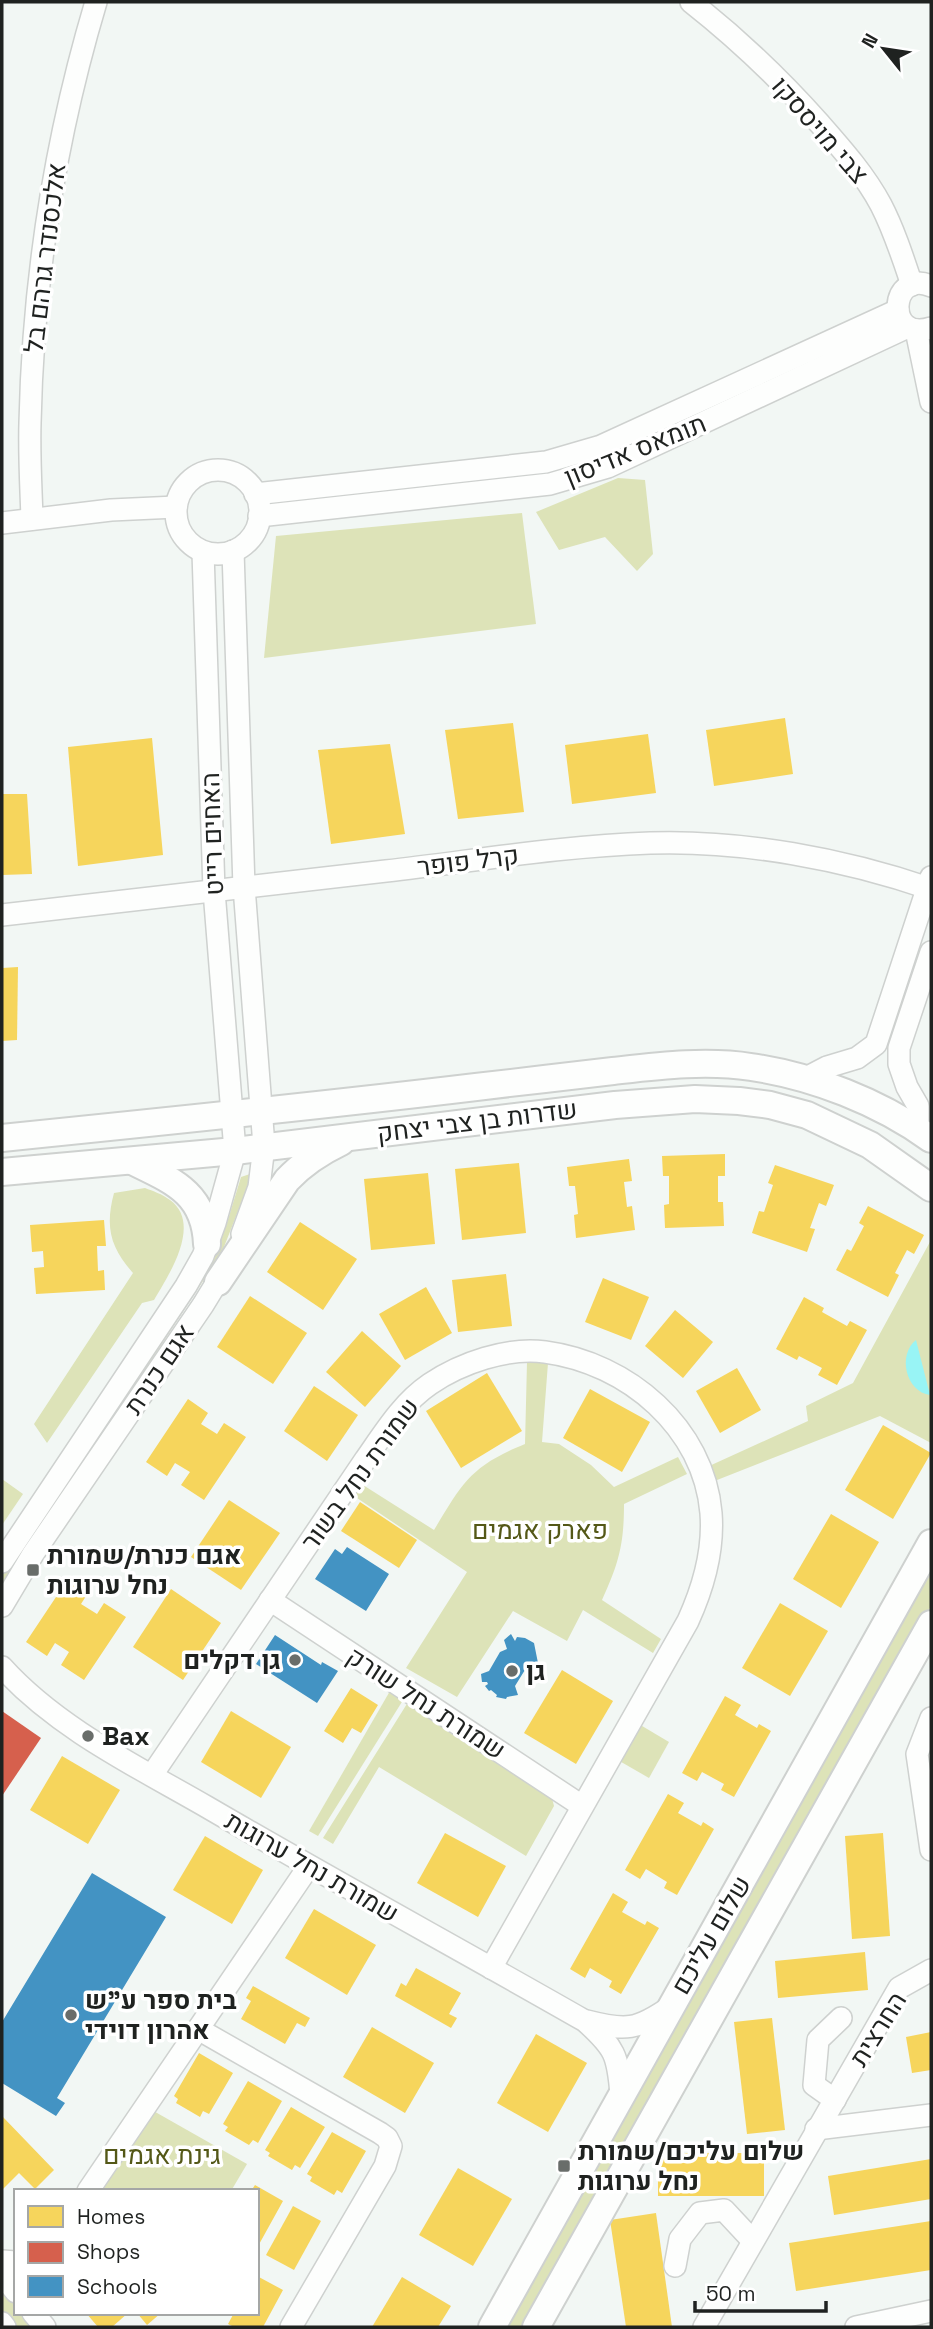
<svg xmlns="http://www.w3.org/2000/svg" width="933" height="2329" font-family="'Space Grotesk',Heebo,sans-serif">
	<rect width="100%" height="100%" fill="#f2f7f4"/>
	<!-- green -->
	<g fill="#dde3b8">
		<path d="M618,478l27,2 8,74 -16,17 -32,-34 -46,13 -23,-38z"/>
		<path d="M522,513l14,111 -272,34 12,-122z"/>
		<path d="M253,1173l-31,79 -220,336v-15l210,-316 14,-31 15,-49z"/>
		<path d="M145,1188c8,3 17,6 25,12 33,24 -2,76 -16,100l-12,3 -95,140 -13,-19 99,-151c-23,-26 -28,-46 -19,-80z"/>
		<path d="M931,1240v203l-51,-27 -168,66 -5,-15 101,-46 -2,-15 47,-23z"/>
		<path d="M527,1362l21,1 -6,79 17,2 32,21 23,22 64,-30 9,17 -63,30c0,40 -5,59 -22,96l59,39 -8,14 -70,-43 -16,31 -54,-30 -56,86 -51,-29 61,-96 -113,-76 9,-11 71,45c29,-48 37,-64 91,-86z"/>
		<path d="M2,1479l21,15 -21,31z"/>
		<path d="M931,1566v40l-406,721h-22z"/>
		<path d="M390,1691l15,6 -87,139 -9,-5z"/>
		<path d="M410,1699l139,87 5,20 -28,50 -147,-89 -46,77 -10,-6z"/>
		<path d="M637,1723l32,19 -20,36 -33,-19z"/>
		<path d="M150,2109l97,55 -16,27h-129z"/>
		<path d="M2,2290l14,17v6h5l12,14h-17l-14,-17z"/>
	</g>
	<!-- water -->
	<path fill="#98f4f5" d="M916,1340l14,55c-24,-3 -33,-40 -14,-55z"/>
	<!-- homes -->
	<g fill="#f6d55c">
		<path d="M785,718l8,56 -79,12 -8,-56z"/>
		<path d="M513,723l11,89 -66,7 -13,-89z"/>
		<path d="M648,734l8,59 -84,11 -7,-59z"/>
		<path d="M152,738l11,117 -85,11 -10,-119z"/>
		<path d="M390,744l15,90 -74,10 -13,-94z"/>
		<path d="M2,794h25l5,80 -30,1z"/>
		<path d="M18,967l-1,73 -15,1v-73z"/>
		<path d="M725,1154v22h-7v26h5l1,24 -59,2 -1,-23 5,-1v-28h-6l-1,-20z"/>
		<path d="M629,1159l3,22 -8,1 3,25 5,-1 3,24 -59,8 -2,-23 4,-1 -3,-28h-6l-2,-19z"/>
		<path d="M519,1163l7,70 -64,7 -7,-71z"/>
		<path d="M775,1165l59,20 -8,21 -7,-3 -9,25 5,1 -8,23 -55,-19 7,-22 5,1 9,-27 -5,-2z"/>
		<path d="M428,1173l7,71 -64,6 -7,-71z"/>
		<path d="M868,1206l56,29 -10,19 -7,-4 -12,23 4,2 -11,22 -52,-27 11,-21 4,2 13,-25 -5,-3z"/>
		<path d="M104,1220l2,26h-9l1,25 6,-1 1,20 -69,4 -2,-26 10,-1 -1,-16 -11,1 -2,-27z"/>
		<path d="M300,1222l57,37 -34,51 -56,-38z"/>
		<path d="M506,1274l6,52 -54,6 -6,-52z"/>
		<path d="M603,1278l46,19 -18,43 -46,-18z"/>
		<path d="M426,1287l26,46 -47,27 -26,-46z"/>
		<path d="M250,1296l57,37 -34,51 -56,-37z"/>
		<path d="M804,1297l20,11 -2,4 25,14 3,-5 17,9 -30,55 -19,-10 4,-7 -23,-12 -2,4 -21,-11z"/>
		<path d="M675,1310l38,32 -30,36 -38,-32z"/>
		<path d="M362,1331l39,35 -36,41 -39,-35z"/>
		<path d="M737,1368l24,42 -41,23 -24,-42z"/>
		<path d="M487,1373l35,58 -61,37 -35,-57z"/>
		<path d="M314,1386l44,29 -31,46 -43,-30z"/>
		<path d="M590,1389l60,33 -28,50 -59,-34z"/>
		<path d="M188,1399l20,14 -7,11 16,10 7,-11 22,14 -42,63 -23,-15 9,-13 -15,-9 -8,13 -21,-14z"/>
		<path d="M883,1425l48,28 -38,66 -48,-29z"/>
		<path d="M229,1500l51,33 -39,57 -50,-33z"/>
		<path d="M360,1502l57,38 -18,28 -58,-37z"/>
		<path d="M831,1514l48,28 -38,66 -48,-29z"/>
		<path d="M68,1579l20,14 -7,11 16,10 7,-11 22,14 -42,63 -23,-15 8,-13 -14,-9 -8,13 -21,-14z"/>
		<path d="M171,1589l50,34 -38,57 -50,-33z"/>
		<path d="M780,1603l48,28 -38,65 -48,-28z"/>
		<path d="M562,1670l51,31 -37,63 -52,-31z"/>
		<path d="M351,1688l27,17 -17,28 -9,-5 -9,15 -19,-12z"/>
		<path d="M725,1696l16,9 -6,10 22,13 2,-4 12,7 -37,66 -13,-7 3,-6 -22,-12 -5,9 -15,-8z"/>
		<path d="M231,1711l60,36 -30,51 -60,-36z"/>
		<path d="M62,1756l58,34 -32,54 -58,-34z"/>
		<path d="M668,1794l16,9 -6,10 23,13 2,-4 11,7 -37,66 -13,-7 3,-6 -21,-13 -6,10 -15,-9z"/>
		<path d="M445,1833l61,33 -28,51 -61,-34z"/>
		<path d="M883,1833l7,103 -38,3 -7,-103z"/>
		<path d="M205,1836l58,34 -31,54 -59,-34z"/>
		<path d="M613,1893l15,9 -6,10 23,13 2,-4 12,7 -38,66 -12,-7 3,-6 -22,-13 -5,10 -15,-9z"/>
		<path d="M314,1909l62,36 -29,50 -62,-37z"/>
		<path d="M865,1952l3,38 -90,8 -3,-37z"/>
		<path d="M416,1968l45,25 -12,21 8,4 -6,10 -56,-32 6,-13 5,3z"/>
		<path d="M253,1986l57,32 -5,9 -8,-4 -12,21 -44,-25 10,-18 -5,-3z"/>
		<path d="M772,2018l13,112 -38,4 -13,-112z"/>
		<path d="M372,2027l62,36 -29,50 -62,-36z"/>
		<path d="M931,2032v38l-19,3 -6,-36z"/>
		<path d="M536,2034l51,29 -39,69 -51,-29z"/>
		<path d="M199,2053l34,20 -24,41 -6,-3 -3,6 -24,-14 2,-4 -4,-3z"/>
		<path d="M248,2081l34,20 -24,42 -5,-3 -4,5 -24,-14 3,-4 -5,-3z"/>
		<path d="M291,2107l34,20 -25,41 -5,-3 -3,5 -24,-14 2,-3 -5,-3z"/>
		<path d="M2,2116l52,54 -19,19 -16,-16 -17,17z"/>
		<path d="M332,2132l34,19 -24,42 -5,-3 -3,5 -24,-14 2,-4 -5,-3z"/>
		<rect x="658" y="2153" width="106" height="43"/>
		<path d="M931,2159v40l-97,16 -6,-39z"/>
		<path d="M458,2168l54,31 -39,67 -54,-31z"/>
		<path d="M255,2185l28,16 -26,47v-57h-6z"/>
		<path d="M293,2206l28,15 -27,49 -28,-15z"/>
		<path d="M656,2213l16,114h-46l-16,-107z"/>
		<path d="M931,2221v49l-135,21 -7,-48z"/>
		<path d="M257,2276l26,14 -20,37h-29l-6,-3 6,-11h23z"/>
		<path d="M402,2277l49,29 -13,21h-66z"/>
		<path d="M86,2313h42l-16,14h-14z"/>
		<path d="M137,2313h24l-14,12z"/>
	</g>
	<!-- shops -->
	<path fill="#d6604d" d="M2,1711l39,27 -39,58z"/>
	<!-- schools -->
	<g fill="#4393c3">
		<path d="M347,1547l42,27 -23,37 -51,-32 20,-30 7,5z"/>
		<path d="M511,1634l4,7 2,-4 8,1 9,5 4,20 -10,2 -13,21 3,9 -11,2 -1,2 -10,-2 1,-2 -6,-5 -2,1 -4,-5 3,-2 -1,-2h-5l-1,-8 8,-3 11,-19 7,-3 -3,-9z"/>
		<path d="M275,1635l46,30 1,-3 16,9 -21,32 -61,-39z"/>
		<path d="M92,1873l74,44 -109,181 8,5 -9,13 -54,-33v-61z"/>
	</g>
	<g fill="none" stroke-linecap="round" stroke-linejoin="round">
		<defs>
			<g id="minor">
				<path d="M691,2c47,37 89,77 129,122 22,25 45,51 61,81 13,25 22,53 31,80"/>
				<path d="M931,286c-41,-18 -47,57 0,42"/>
				<path d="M916,330l15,72"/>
				<circle cx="218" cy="512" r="42"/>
				<path d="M255,494l291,-32 55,-16 297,-136"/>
				<path d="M259,516l291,-32 58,-17 300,-140"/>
				<path d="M32,519c-1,-32 -3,-64 -2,-96 3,-144 25,-284 66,-421"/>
				<path d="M2,523l109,-13 65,-3"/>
				<path d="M233,551l11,336 20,259 -5,41 -17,47"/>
				<path d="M2,915c128,-15 256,-29 384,-44 88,-10 175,-25 264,-28 92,-3 194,16 281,46"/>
				<path d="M804,1079l23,-12 30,-9 19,-14 55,-167"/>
				<path d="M918,1130v-24l-11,-19 -8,-23v-16l32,-96"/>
				<path d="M2,1562l184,-276 17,-30 12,-33 20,-72 -21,-260 -11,-339"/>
				<path d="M270,1600l312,206"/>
				<path d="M2,1606l31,-52 170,-249 22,-36"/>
				<path d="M2,1667c55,61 134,99 205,140 125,73 252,142 378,214 30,27 33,34 36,74"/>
				<path d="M931,1718l-14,36 14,96"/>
				<path d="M152,1775l213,-315c19,-27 37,-57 65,-76 31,-21 77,-37 115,-32 83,11 159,76 166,161 3,38 -7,73 -23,108l-197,347"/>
				<path d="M587,2021c39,10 50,9 83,-14"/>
				<path d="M198,2029l182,104 7,5 4,8 -6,20 -94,161"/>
				<path d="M835,2100l-21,-15 4,-45 23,-22"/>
				<path d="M816,2129l115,-14"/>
				<path d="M88,2191l221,-325"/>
				<path d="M2,2261l14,1"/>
				<path d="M675,2266l5,-27 20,-26 24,-3 28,30"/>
				<path d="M2,2275l14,17"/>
				<path d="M33,2313l12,14"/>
				<path d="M2,2323l3,4"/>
				<path d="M704,2327l195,-339 32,-18"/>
				<path d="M856,2327l75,-16"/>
			</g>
			<g id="major">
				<path d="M2,1138c158,-16 316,-32 474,-51 46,-5 91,-11 137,-16 45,-5 92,-11 138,-4 62,9 129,35 180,72"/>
				<path d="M132,1161c41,20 73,32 75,83"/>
				<path d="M2,1172l233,-21 380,-46 80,-6 44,2 31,4 37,10 63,30 61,43"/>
				<path d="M218,1282l69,-102c16,-17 33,-28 54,-38"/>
				<path d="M492,2327l439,-784"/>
				<path d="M536,2327l395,-703"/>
			</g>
		</defs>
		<!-- minor casing -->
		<use href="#minor" stroke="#ced1cf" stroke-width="24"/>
		<!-- major casing -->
		<use href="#major" stroke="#ced1cf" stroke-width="30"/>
		<!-- minor -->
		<use href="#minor" stroke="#fdfefd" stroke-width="21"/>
		<!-- major -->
		<use href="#major" stroke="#fdfefd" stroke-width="26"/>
	</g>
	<!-- markers -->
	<g fill="#696d6a" stroke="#fff" stroke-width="2.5">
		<rect x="26" y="1563" width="14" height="14" rx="3.5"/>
		<circle cx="295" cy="1660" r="7"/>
		<circle cx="512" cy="1671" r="7"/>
		<circle cx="88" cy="1736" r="7"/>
		<circle cx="71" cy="2015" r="7"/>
		<rect x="557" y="2159" width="14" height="14" rx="3.5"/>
	</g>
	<g text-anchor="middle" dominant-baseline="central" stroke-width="7" stroke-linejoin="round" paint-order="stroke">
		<!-- street labels -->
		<g font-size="26" fill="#1f2220" stroke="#fff">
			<text transform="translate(820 130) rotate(49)">צבי מויססקו</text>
			<text transform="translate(45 258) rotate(-83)">אלכסנדר גרהם בל</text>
			<text transform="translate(635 450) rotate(-22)">תומאס אדיסון</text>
			<text transform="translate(212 834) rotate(-92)">האחים רייט</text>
			<text transform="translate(468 861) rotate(-7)">קרל פופר</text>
			<text transform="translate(477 1121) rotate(-7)">שדרות בן צבי יצחק</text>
			<text transform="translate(159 1369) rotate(-56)">אגם כנרת</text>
			<text transform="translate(360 1474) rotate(-54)">שמורת נחל בשור</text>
			<text transform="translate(426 1703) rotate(33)">שמורת נחל שורק</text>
			<text transform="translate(312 1867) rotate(30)">שמורת נחל ערוגות</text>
			<text transform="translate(711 1935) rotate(-60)">שלום עליכם</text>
			<text transform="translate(878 2029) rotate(-58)">החרצית</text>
		</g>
		<!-- park labels -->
		<g font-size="26" fill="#545817" stroke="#fff">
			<text x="540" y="1530">פארק אגמים</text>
			<text x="162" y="2155">גינת אגמים</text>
		</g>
		<!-- poi labels -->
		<g font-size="26" font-weight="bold" fill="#1f2220" stroke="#fff" text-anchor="start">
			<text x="47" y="1555">אגם כנרת/שמורת<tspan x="47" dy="30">נחל ערוגות</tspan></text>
			<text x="281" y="1660" text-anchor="end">גן דקלים</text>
			<text x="526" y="1671">גן</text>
			<text x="102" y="1736">Bax</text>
			<text x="85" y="2000">בית ספר ע"ש<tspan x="85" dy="30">אהרון דוידי</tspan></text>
			<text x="578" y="2151">שלום עליכם/שמורת<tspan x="578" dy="30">נחל ערוגות</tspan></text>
		</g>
	</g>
	<!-- border -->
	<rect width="933" height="2329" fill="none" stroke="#1f2220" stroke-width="7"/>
	<!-- legend -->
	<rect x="14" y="2189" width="245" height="126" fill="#ffffff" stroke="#a5a7a6" stroke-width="2"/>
	<rect x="28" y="2206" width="35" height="21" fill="#f6d55c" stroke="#a5a7a6" stroke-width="2"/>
	<text x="77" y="2224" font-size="21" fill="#1f2220">Homes</text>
	<rect x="28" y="2242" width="35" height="21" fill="#d6604d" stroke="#a5a7a6" stroke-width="2"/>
	<text x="77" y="2259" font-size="21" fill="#1f2220">Shops</text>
	<rect x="28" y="2276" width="35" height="21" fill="#4393c3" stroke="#a5a7a6" stroke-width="2"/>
	<text x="77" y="2294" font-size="21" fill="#1f2220">Schools</text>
	<!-- north arrow -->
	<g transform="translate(884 49) rotate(300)" stroke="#ffffff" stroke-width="5" paint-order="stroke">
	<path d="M0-5L12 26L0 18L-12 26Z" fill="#1f2220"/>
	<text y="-10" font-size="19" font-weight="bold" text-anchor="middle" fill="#1f2220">N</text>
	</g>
	<!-- scale -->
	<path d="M695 2301v10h131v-10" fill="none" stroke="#1f2220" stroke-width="3.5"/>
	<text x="706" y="2301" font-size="21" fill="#1f2220" stroke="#ffffff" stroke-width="5" paint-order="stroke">50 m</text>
</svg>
